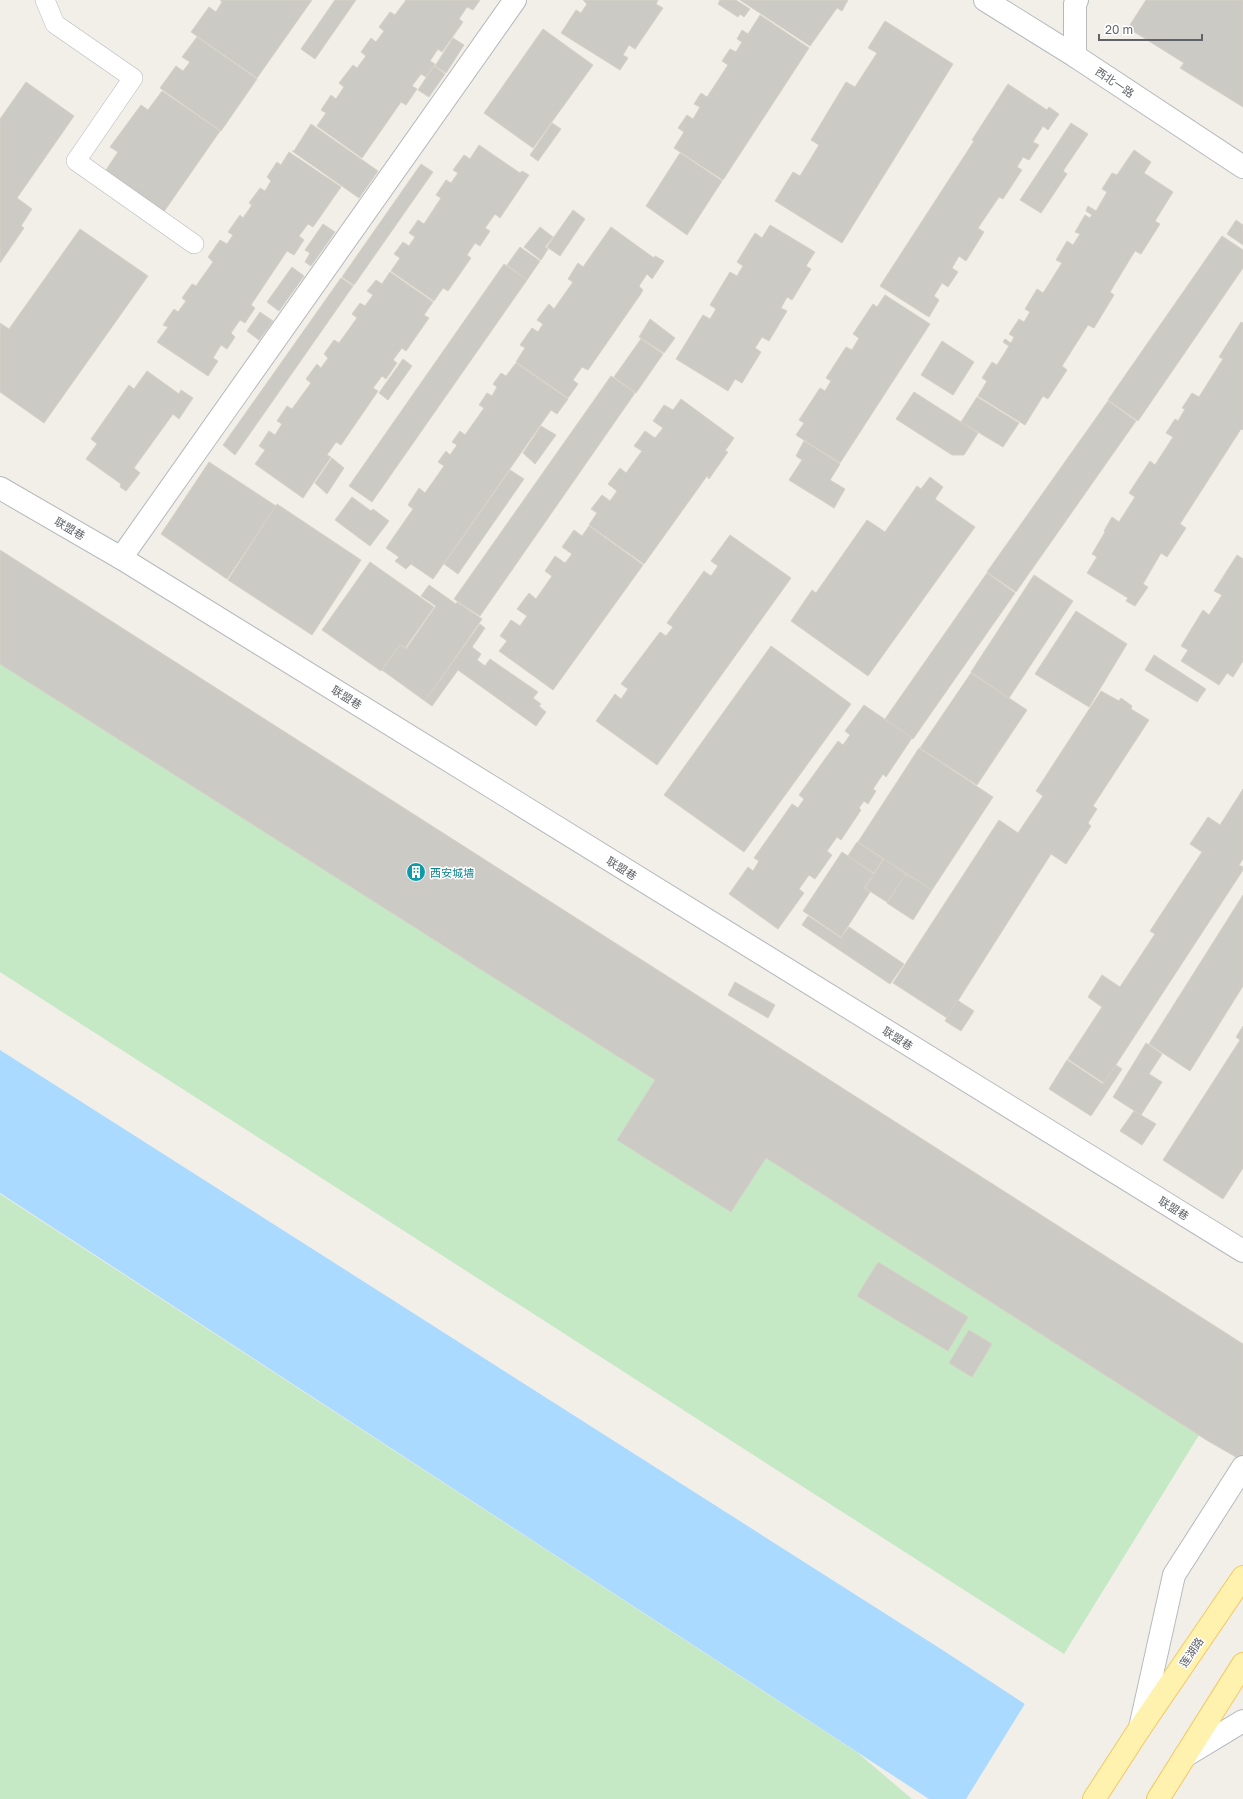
<svg xmlns="http://www.w3.org/2000/svg" width="1243" height="1799" font-family="'Golos Text','Noto Sans SC',sans-serif">
	<rect width="100%" height="100%" fill="#f1efe8"/>
	<!-- green -->
	<g fill="#c5e8c5">
		<path d="M0,664l655,416 -37,60 113,72 35,-54 433,277 -135,219 -1064,-682z"/>
		<path d="M0,1194l858,559 54,46h-912z"/>
	</g>
	<!-- water -->
	<path fill="#aadaff" d="M0,1050l944,601 226,148h-241l-929,-606z"/>
	<!-- pier -->
	<path fill="#f1efe8" d="M1026,1702l145,95 1,2h-206z"/>
	<!-- building -->
	<g fill="#cccac5" stroke="#d6d1c6">
		<path d="M220,0h92l-55,78 -66,-46 18,-25 7,5 6,-10z"/>
		<path d="M335,0h21l-41,59 -14,-10z"/>
		<path d="M406,0h74l-7,10 -6,-3 -8,12 4,3 -21,30 -4,-3 -8,12 5,3 -9,13 -5,-3 -9,12 5,3 -11,16 -5,-3 -39,56 -45,-32 9,-13 -5,-3 10,-15 5,4 8,-12 -5,-4 14,-18 4,3 9,-12 -5,-4 10,-14 5,4 8,-11 -5,-4 11,-15 5,3z"/>
		<path d="M583,0h75l-2,4 7,4 -28,41 -6,-4 -6,10 5,3 -8,12 -59,-37 15,-23 5,3 6,-9z"/>
		<path d="M720,0h16l14,9 -6,8 -4,-3 -2,3 -20,-13z"/>
		<path d="M740,0h108l-6,11 -5,-3 -27,38z"/>
		<path d="M1146,0h97v107l-63,-39 4,-5 -56,-35z"/>
		<path d="M760,15l49,33 -86,132 -49,-32 10,-16 -6,-4 9,-13 6,4 7,-12 -6,-3 7,-11 6,4 21,-32 -6,-4 8,-12 6,3 6,-10 -5,-3 5,-9 6,4z"/>
		<path d="M885,21l68,43 -111,179 -67,-42 18,-29 7,4 19,-31 -8,-5 35,-58 9,5 22,-34 -9,-5z"/>
		<path d="M543,29l50,36 -60,83 -49,-35z"/>
		<path d="M197,37l60,42 -36,52 -61,-43 16,-22 7,5 7,-9 -8,-5z"/>
		<path d="M453,38l11,7 -18,28 -11,-7z"/>
		<path d="M434,66l11,8 -16,23 -11,-7z"/>
		<path d="M26,82l48,34 -57,82 15,11 -11,17 3,2 -24,35v-144z"/>
		<path d="M1008,84l39,26 2,-3 10,7 -11,16 -5,-4 -10,16 6,3 -10,15 -6,-3 -6,10 5,3 -19,29 -4,-2 -21,31 6,4 -18,29 -7,-5 -7,12 6,4 -10,15 -6,-4 -8,13 5,4 -10,17 -49,-31 94,-145 -2,-1z"/>
		<path d="M162,91l58,40 -57,82 -59,-40 14,-21 -8,-5 31,-42 7,5z"/>
		<path d="M552,123l9,6 -23,32 -8,-6z"/>
		<path d="M1071,123l17,11 -25,37 4,3 -26,39 -21,-13z"/>
		<path d="M311,124l67,47 -19,27 -67,-47h2z"/>
		<path d="M479,145l41,28 2,-2 7,4 -29,43 -5,-4 -10,14 5,3 -10,15 -5,-3 -8,12 4,3 -23,33 -5,-3 -9,13 -43,-30 9,-13 -6,-4 9,-12 6,4 6,-9 -6,-4 9,-13 6,4 17,-26 -5,-3 10,-15 5,3 7,-10 -5,-3 11,-15 6,4z"/>
		<path d="M1134,150l17,12 -7,11 29,19 -18,29 5,3 -19,30 -6,-3 -25,41 4,3 -20,33 -6,-3 -26,41 5,4 -19,29 -5,-3 -18,29 -47,-29 9,-15 -5,-3 10,-16 5,3 12,-19 -6,-4 2,-3 6,4 3,-6 -5,-3 10,-15 5,3 6,-10 -5,-3 12,-20 6,4 19,-30 -6,-3 11,-19 6,4 7,-11 -5,-2 10,-17 5,3 2,-3 -6,-4 2,-5 8,5 11,-19 -5,-3 10,-16 5,2z"/>
		<path d="M289,152l52,35 -28,40 -5,-3 -9,12 5,4 -10,15 -7,-4 -36,54 4,3 -10,15 -5,-3 -9,13 4,4 -8,12 -6,-4 -8,13 5,3 -10,15 -51,-34 11,-15 -5,-2 11,-16 4,3 8,-11 -4,-3 10,-14 4,2 17,-24 -5,-5 12,-17 7,4 6,-9 -5,-3 12,-17 3,3 9,-13 -3,-2 11,-15 5,3 6,-10 -4,-4 10,-15 4,3z"/>
		<path d="M680,153l42,28 -35,54 -41,-29z"/>
		<path d="M421,164l12,8 -79,113 -12,-8z"/>
		<path d="M573,210l12,9 -25,37 -13,-9z"/>
		<path d="M1236,220l7,5v20l-16,-11z"/>
		<path d="M323,224l12,8 -24,34 -6,-4 5,-9 -5,-3z"/>
		<path d="M770,225l45,27 -9,14 5,3 -19,31 -5,-3 -6,11 6,3 -18,30 -7,-4 -7,11 6,4 -19,31 -7,-4 -7,12 -52,-32 27,-44 7,4 6,-10 -6,-4 20,-33 7,4 6,-10 -6,-4 18,-29 7,5z"/>
		<path d="M540,227l13,10 -8,10 3,2 -7,11 -17,-13z"/>
		<path d="M611,227l43,31 1,-2 9,5 -12,18 -5,-5 -8,12 4,4 -3,5 -52,75 -6,-3 -9,13 5,4 -10,14 -52,-36 9,-14 -5,-3 12,-17 6,4 5,-8 -6,-4 8,-11 4,-5 5,5 19,-27 -5,-3 10,-16 5,4z"/>
		<path d="M80,229l68,47 -104,147 -44,-31v-69l9,6z"/>
		<path d="M1222,236l21,14v18l-105,153 -30,-21z"/>
		<path d="M520,247l20,14 -13,19 -20,-15z"/>
		<path d="M504,264l23,16 -155,222 -23,-16z"/>
		<path d="M292,267l12,9 -25,35 -12,-9z"/>
		<path d="M390,272l43,30 -9,13 5,3 -23,33 -4,-3 -9,12 4,3 -11,16 -4,-3 -9,12 5,3 -37,54 -5,-3 -9,13 4,2 -28,41 -48,-34 10,-14 -6,-4 10,-15 6,4 7,-11 -5,-3 10,-15 5,3 19,-26 -5,-4 11,-15 4,4 7,-10 -4,-4 10,-14 5,3 18,-25 -5,-4 8,-11 5,3 8,-11 -6,-4 9,-11 6,4z"/>
		<path d="M341,278l12,8 -118,169 -12,-10z"/>
		<path d="M885,295l45,29 -90,139 -44,-28 8,-12 -5,-3 21,-32 5,3 6,-10 -5,-3 20,-31 6,3 7,-12 -6,-4 20,-30 4,3z"/>
		<path d="M260,312l13,9 -14,19 -12,-9z"/>
		<path d="M650,319l25,19 -11,15 -25,-16z"/>
		<path d="M1241,322l2,1v107l-2,-1 -61,95 6,4 -19,29 -6,-4 -18,31 5,3 -13,19 -9,-5 2,-3 -41,-25 10,-16 -5,-3 13,-22 -1,-1 8,-14 7,5 16,-25 -6,-4 21,-32 5,4 18,-28 -7,-4 9,-14 3,2 7,-12 -3,-1 10,-15 7,4 24,-38 -4,-2z"/>
		<path d="M641,339l22,15 -27,39 -22,-16z"/>
		<path d="M942,341l32,21 -21,33 -32,-20z"/>
		<path d="M403,359l9,7 -24,34 -9,-7z"/>
		<path d="M516,363l52,36 -11,15 -6,-4 -118,169 -22,-15 -5,5 -11,-8 4,-4 -13,-9 27,-39 -5,-4 11,-17 6,5 19,-27 -6,-4 8,-11 4,4 7,-10 -5,-3 8,-11 5,4 19,-27 -5,-3 8,-12 5,3 5,-9 -4,-3 8,-11 5,3z"/>
		<path d="M147,371l32,23 2,-4 12,8 -14,21 -6,-5 -39,54 6,5 -14,18 -6,-4 1,-3 -35,-25 11,-15 -6,-5 38,-54 5,4z"/>
		<path d="M611,376l24,17 -155,223 -26,-17z"/>
		<path d="M914,392l64,41 -14,22h-12l-56,-36z"/>
		<path d="M977,397l42,26 -16,24 -42,-25z"/>
		<path d="M681,399l53,39 -9,13 3,1 -19,27 -2,-3 -63,88 -55,-39 8,-12 -6,-4 11,-14 8,6 7,-10 -9,-7 12,-16 6,5 16,-22 -8,-5 11,-15 10,7 8,-10 -10,-7 11,-16 9,5z"/>
		<path d="M1108,401l28,20 -120,171 -29,-20z"/>
		<path d="M541,426l15,9 -21,29 -12,-11z"/>
		<path d="M804,441l36,23 -10,16 15,9 -11,19 -45,-28 13,-20 -6,-4z"/>
		<path d="M332,458l12,10 -17,26 -12,-11z"/>
		<path d="M209,462l67,44 -49,73 -66,-45z"/>
		<path d="M510,470l14,9 -66,95 -14,-10z"/>
		<path d="M930,477l13,10 -8,12 40,28 -107,149 -77,-55 21,-31 4,3 51,-73 18,12 32,-46 4,3z"/>
		<path d="M352,497l19,14 2,-2 16,12 -19,25 -35,-26z"/>
		<path d="M277,504l84,56 -49,75 -84,-55z"/>
		<path d="M589,526l54,39 -90,125 -54,-39 8,-10 -7,-5 11,-16 9,6 7,-10 -10,-7 12,-16 7,6 16,-23 -7,-5 10,-15 10,7 7,-9 -10,-7 12,-17 8,6z"/>
		<path d="M730,535l61,43 -134,187 -61,-44 19,-27 6,5 7,-10 -7,-5 39,-52 6,4 7,-9 -6,-4 37,-52 7,5 7,-10 -7,-5z"/>
		<path d="M0,550l1243,794v117l-35,-20 -442,-283 -35,54 -114,-72 38,-60 -655,-416z"/>
		<path d="M1237,555l6,4v102l-10,16 -6,-4 -8,12 -38,-24 7,-11 -7,-4 22,-36 6,5 13,-20 -8,-4z"/>
		<path d="M370,562l64,45 -29,41 -5,-4 -19,27 -59,-41z"/>
		<path d="M987,573l28,20 -102,146 -28,-20z"/>
		<path d="M1034,575l39,26 -64,97 -38,-26z"/>
		<path d="M429,585l27,19 1,-2 25,17 -57,82 -43,-31 18,-25 6,4 30,-43 -15,-10z"/>
		<path d="M1076,611l51,33 -38,63 -54,-33z"/>
		<path d="M480,624l5,4 -13,19 9,7 -4,6 8,6 5,-7 48,33 -5,6 8,6 -2,2 7,6 -10,14 -78,-56 -26,36 -7,-5z"/>
		<path d="M771,646l80,58 -107,148 -80,-57z"/>
		<path d="M1154,655l52,34 -9,13 -52,-32z"/>
		<path d="M971,673l56,37 -50,75 -57,-37z"/>
		<path d="M1101,691l18,10 2,-3 11,8 -1,3 18,11 -56,86 4,3 -9,14 3,3 -25,38 -15,-10 -104,164 -54,-35 106,-163 19,13 25,-37 -7,-5z"/>
		<path d="M864,705l48,33 -26,39 -3,-3 -10,15 3,2 -8,13 -4,-3 -5,7 2,2 -20,30 -4,-3 -10,14 5,4 -17,24 -6,-4 -10,14 5,4 -26,36 -49,-35 19,-27 5,4 6,-10 -5,-3 38,-54 6,4 6,-9 -5,-4 39,-54 5,4 7,-10 -5,-4z"/>
		<path d="M919,748l74,49 -61,93 -74,-48z"/>
		<path d="M1243,789v70l-4,6 4,2v3l-139,213 -36,-24 34,-52 -14,-10 14,-22 18,12 35,-53 -5,-3 52,-79 -12,-8 18,-27 12,8z"/>
		<path d="M857,842l26,17 -9,14 -26,-17z"/>
		<path d="M842,852l32,22 -10,14 6,4 -29,45 -38,-26z"/>
		<path d="M884,859l22,15 -19,28 -22,-14z"/>
		<path d="M906,874l26,16 -19,30 -26,-17z"/>
		<path d="M1243,895v91l-53,85 -41,-27z"/>
		<path d="M808,916l33,22 8,-11 55,37 -14,20 -88,-59z"/>
		<path d="M735,982l40,23 -7,13 -40,-23z"/>
		<path d="M957,1000l17,11 -13,20 -16,-10z"/>
		<path d="M1243,1026v142l-20,31 -60,-39 77,-120 -4,-3z"/>
		<path d="M1146,1043l16,11 -13,20 13,8 -21,33 -28,-18z"/>
		<path d="M1067,1060l36,24 13,-19 6,4 -31,47 -42,-27z"/>
		<path d="M1134,1111l22,13 -14,21 -22,-14z"/>
		<path d="M878,1262l90,55 -20,34 -91,-55z"/>
		<path d="M969,1330l23,14 -20,33 -23,-14z"/>
	</g>
	<g fill="none" stroke-linecap="round" stroke-linejoin="round">
		<defs>
			<path id="service" d="M45,0l10,24 78,54 -57,83 118,83"/>
			<g id="minor">
				<path d="M1075,56v-52l2,-4"/>
				<path d="M121,558l394,-558"/>
				<path d="M1140,1728l34,-153 69,-108"/>
				<path d="M1185,1756l58,-35"/>
			</g>
			<g id="tertiary">
				<path d="M985,0l90,56 168,111"/>
				<path d="M0,488l121,70 1122,693"/>
			</g>
			<g id="primary">
				<path d="M1094,1799l46,-71 103,-151"/>
				<path d="M1158,1799l85,-135"/>
			</g>
		</defs>
		<!-- service casing -->
		<use href="#service" stroke="#b5b8bc" stroke-width="20"/>
		<!-- minor casing -->
		<use href="#minor" stroke="#b5b8bc" stroke-width="24"/>
		<!-- tertiary casing -->
		<use href="#tertiary" stroke="#b5b8bc" stroke-width="24"/>
		<!-- primary casing -->
		<use href="#primary" stroke="#f2c960" stroke-width="24"/>
		<!-- service -->
		<use href="#service" stroke="#fff" stroke-width="19"/>
		<!-- minor -->
		<use href="#minor" stroke="#fff" stroke-width="22"/>
		<!-- tertiary -->
		<use href="#tertiary" stroke="#fff" stroke-width="22"/>
		<!-- primary -->
		<use href="#primary" stroke="#fff2af" stroke-width="22"/>
	</g>
	<!-- icons -->
	<defs>
		<symbol id="building-disc" viewBox="-11 -11 22 22"><circle r="9.5" fill="#0f9aa8" stroke="#fff"/><path d="M-4-6H4V6H1V3H-1V6H-4ZM-2.5-4.3h1.7v1.8h-1.7ZM.8-4.3h1.7v1.8H.8ZM-2.5-1h1.7V.8h-1.7ZM.8-1h1.7V.8H.8Z" fill="#fff"/></symbol>
	</defs>
	<g fill-rule="evenodd">
		<use href="#building-disc" x="405" y="861" width="22" height="22"/>
	</g>
	<g text-anchor="middle" dominant-baseline="central" stroke-width="3" stroke-linejoin="round" paint-order="stroke">
		<!-- street labels -->
		<g font-size="11" fill="#5f6368" stroke="#fff">
			<text transform="translate(1115 82) rotate(34)">西北一路</text>
			<text transform="translate(70 528) rotate(30)">联盟巷</text>
			<text transform="translate(347 697) rotate(32)">联盟巷</text>
			<text transform="translate(622 868) rotate(32)">联盟巷</text>
			<text transform="translate(898 1038) rotate(32)">联盟巷</text>
			<text transform="translate(1174 1208) rotate(32)">联盟巷</text>
			<text transform="translate(1191 1652) rotate(-56)">莲湖路</text>
		</g>
		<!-- culture labels -->
		<g font-size="11" fill="#0d838f" stroke="#fff" text-anchor="start">
			<text x="430" y="872">西安城墙</text>
		</g>
	</g>
	<!-- scale -->
	<path d="M1099 34v6h103v-6" fill="none" stroke="#5f6368" stroke-width="2"/>
	<text x="1105" y="34" font-size="12" fill="#5f6368" stroke="#ffffff" stroke-width="3" paint-order="stroke">20 m</text>
</svg>
